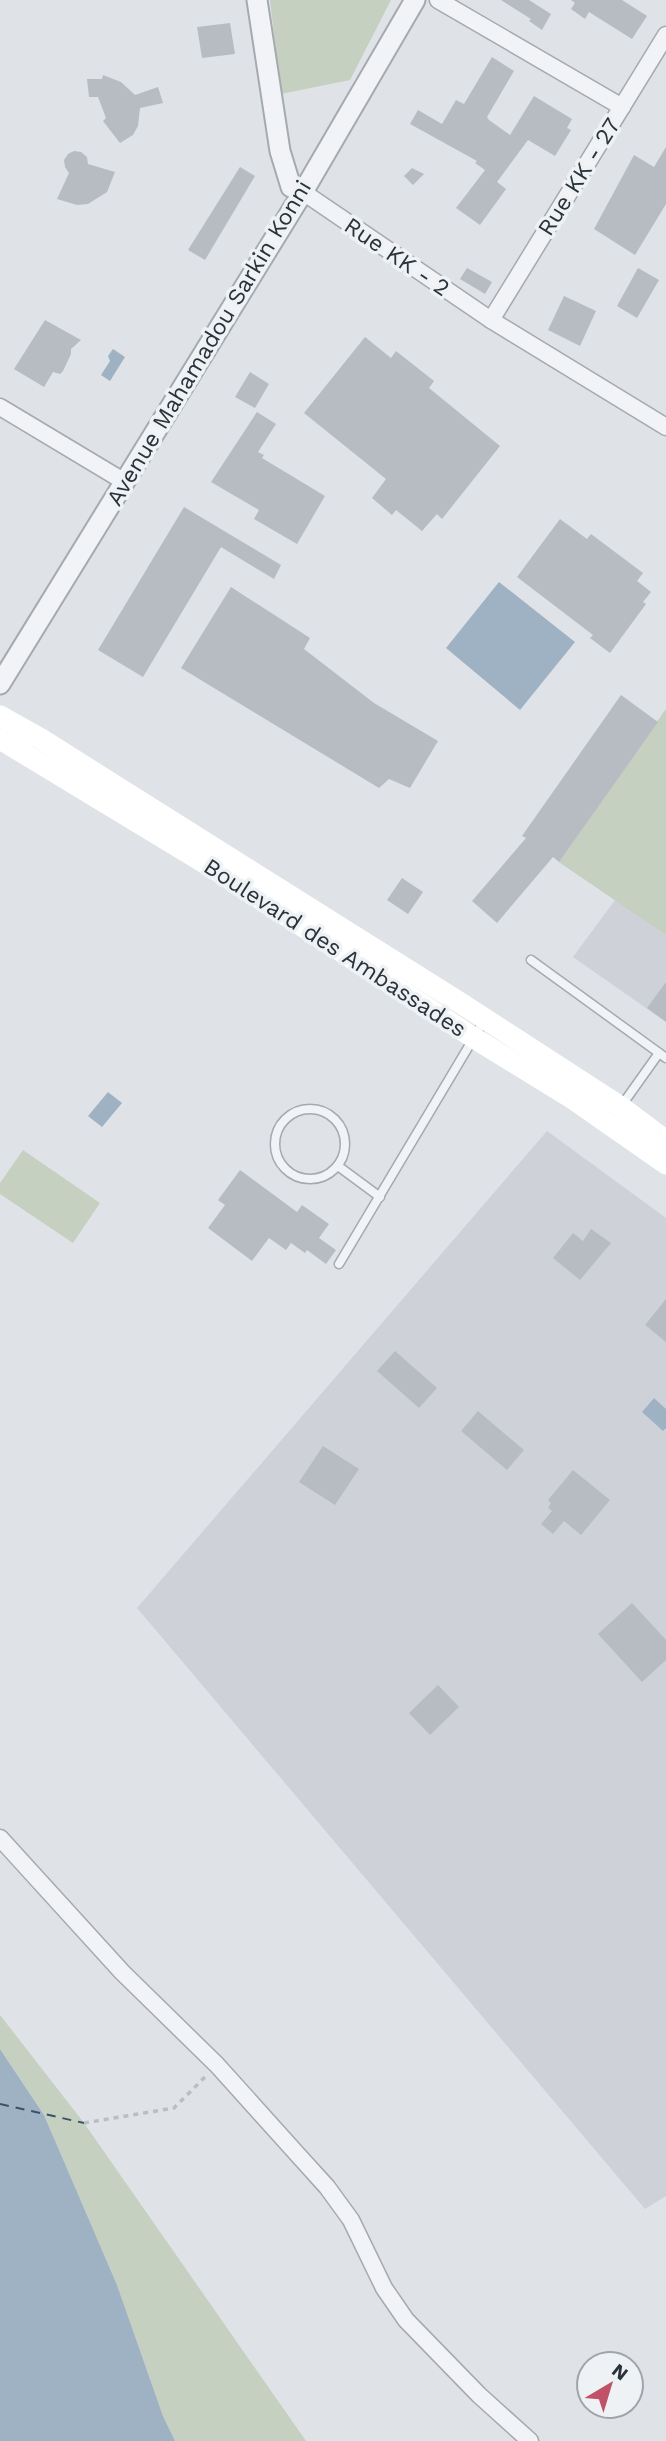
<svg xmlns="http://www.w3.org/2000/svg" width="666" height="2441" font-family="'Work Sans',sans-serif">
	<rect width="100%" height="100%" fill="#dfe3e7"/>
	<!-- built -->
	<g fill="#ced2d8">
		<path d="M666,709v313l-93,-65 42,-57 -56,-38z"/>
		<path d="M547,1131l119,87v978l-21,13 -508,-601z"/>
	</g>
	<!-- green -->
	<g fill="#c6d0c1">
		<path d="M270,0h121l-41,80 -69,14z"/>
		<path d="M666,709v226l-107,-73z"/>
		<path d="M23,1150l77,53 -27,40 -73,-49v-11z"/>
		<path d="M0,2015l84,108 222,318h-131l-12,-25 -46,-131 -73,-170 -44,-66z"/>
	</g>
	<!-- water -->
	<g fill="#9eb2c3">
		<path d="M113,349l12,8 -15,24 -9,-6 9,-14 -2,-5z"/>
		<path d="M499,582l76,60 -55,68 -74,-62z"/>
		<path d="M108,1092l14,11 -20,24 -14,-11z"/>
		<path d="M654,1398l12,11v19l-3,3 -21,-19z"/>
		<path d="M0,2049l44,66 73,170 46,131 12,25h-175z"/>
	</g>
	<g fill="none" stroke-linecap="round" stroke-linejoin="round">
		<!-- ferry -->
		<path stroke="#38526c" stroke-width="2" stroke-dasharray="9 7" stroke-linecap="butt" d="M0,2104l84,19"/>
	</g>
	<!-- building -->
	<g fill="#b7bcc3">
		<path d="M501,0h28l22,14 -9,16 -13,-9 2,-2z"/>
		<path d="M571,0h51l25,16 -15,23 -43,-27 -4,7 -14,-10 4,-6z"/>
		<path d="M230,23l5,31 -33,4 -5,-31z"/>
		<path d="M492,57l22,14 -27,46 2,3 21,15 24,-39 38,23 -5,9 4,2 -16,26 -27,-16 -31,42 9,7 -26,36 -24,-17 29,-38 -10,-7 2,-2 -67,-37 8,-14 24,14 14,-24 8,4z"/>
		<path d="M103,75l18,7 14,13 23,-8 5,16 -23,5 -2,18 -5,9 -13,8 -17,-22 3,-3 -8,-21h-9l-2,-18h15z"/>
		<path d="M666,147v57l-31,51 -41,-26 40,-74 20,12z"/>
		<path d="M74,151l7,1 6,5 1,7 27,8 -8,20 -19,12 -11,1 -20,-6 12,-26 -4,-6 -1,-7 4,-6z"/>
		<path d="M240,167l15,9 -50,84 -17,-10z"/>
		<path d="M412,168l12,6 -11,11 -9,-9z"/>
		<path d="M467,268l25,14 -7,12 -25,-15z"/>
		<path d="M638,268l21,12 -22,38 -20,-12z"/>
		<path d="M564,296l32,15 -16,35 -32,-16z"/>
		<path d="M45,320l36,20 -10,9v5l-8,17 -3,3 -7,-2 -9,15 -30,-18z"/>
		<path d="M365,337l26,21 5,-7 38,30 -5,7 71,58 -58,73 -5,-5 -15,17 -26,-21 -4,5 -20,-17 14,-19 -82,-66z"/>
		<path d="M250,372l19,12 -14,24 -20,-11z"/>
		<path d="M257,412l19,12 -18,28 6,3 -2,3 63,38 -28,48 -43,-25 5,-9 -48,-28z"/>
		<path d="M184,507l97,58 -7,14 -53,-32 -78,130 -45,-27z"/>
		<path d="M560,519l27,20 4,-5 52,39 -6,8 14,11 -8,10 3,2 -36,49 -20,-15 3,-3 -76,-58z"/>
		<path d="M231,587l79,51 -6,11 70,54 64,38 -28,47 -21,-9 -10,9 -198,-120z"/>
		<path d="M621,695l37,27 -99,140 -6,-5 -56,66 -25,-22 54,-63 -4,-2z"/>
		<path d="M402,878l21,14 -15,22 -21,-14z"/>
		<path d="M666,982v40l-19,-14z"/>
		<path d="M240,1170l57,42 5,-7 27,19 -10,14 17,12 -10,14 -19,-14 -2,3 -14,-10 -5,7 -17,-12 -17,23 -44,-33 17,-23 -7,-5z"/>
		<path d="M591,1229l20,14 -31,37 -27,-22 20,-25 10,8z"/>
		<path d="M666,1299v43l-21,-17z"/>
		<path d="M395,1351l42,37 -18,20 -42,-37z"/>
		<path d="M478,1411l46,39 -17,20 -46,-39z"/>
		<path d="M323,1446l36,23 -24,36 -36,-23z"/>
		<path d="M573,1470l37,30 -29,35 -17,-14 -11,13 -12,-10 11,-13 -4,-3 3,-5 -3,-3z"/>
		<path d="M632,1603l34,37v20l-24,22 -44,-48z"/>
		<path d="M438,1685l21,22 -29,28 -21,-22z"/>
	</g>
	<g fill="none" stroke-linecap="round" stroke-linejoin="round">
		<defs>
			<g id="service">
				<path d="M531,960l135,98"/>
				<path d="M622,1105l37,-52"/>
				<circle cx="310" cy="1144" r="35"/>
				<path d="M338,1166l42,31"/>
				<path d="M339,1264l146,-245"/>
			</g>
			<g id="minor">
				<path d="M438,0l184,107"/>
				<path d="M303,192l188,128 175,107"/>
				<path d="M491,320l175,-285"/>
				<path d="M0,407l125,75"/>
				<path d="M0,1838l122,134 95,93 81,90 29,32 24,33 33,68 22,32 73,75 51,46"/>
			</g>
			<g id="tertiary">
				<path d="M257,0l23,151 11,36 12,5"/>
				<path d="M0,684l303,-492 112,-192"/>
			</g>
		</defs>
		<!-- service casing -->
		<use href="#service" stroke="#a5aab0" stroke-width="11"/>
		<!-- minor casing -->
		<use href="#minor" stroke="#a5aab0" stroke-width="19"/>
		<!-- tertiary casing -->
		<use href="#tertiary" stroke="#a5aab0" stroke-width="23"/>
		<!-- path -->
		<path stroke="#babdc2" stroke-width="3.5" stroke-dasharray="5 5" stroke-linecap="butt" d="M84,2123l90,-15 32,-32"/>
		<!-- service -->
		<use href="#service" stroke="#f2f3f6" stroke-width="8"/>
		<!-- minor -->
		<use href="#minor" stroke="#f2f3f6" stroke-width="16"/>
		<!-- tertiary -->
		<use href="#tertiary" stroke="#f2f3f6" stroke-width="19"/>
		<!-- secondary -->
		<g stroke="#fff" stroke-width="21">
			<path d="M0,716l41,23 421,265 159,103 45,34"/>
			<path d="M0,739l213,129 261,170 96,59 96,67"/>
		</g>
	</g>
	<g text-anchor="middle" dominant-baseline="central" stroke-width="7" stroke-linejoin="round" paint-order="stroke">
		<!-- street labels -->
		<g font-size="23" fill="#2a323c" stroke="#eff2f5">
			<text transform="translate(579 177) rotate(-58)">Rue KK - 27</text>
			<text transform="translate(397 257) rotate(34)">Rue KK - 2</text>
			<text transform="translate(209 343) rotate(-59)">Avenue Mahamadou Sarkin Konni</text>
			<text transform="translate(335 948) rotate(33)">Boulevard des Ambassades</text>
		</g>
	</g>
	<!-- north arrow -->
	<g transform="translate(610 2385) rotate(38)"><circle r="33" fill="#eff2f5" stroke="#a0a5ab" stroke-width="2"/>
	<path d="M0-5L12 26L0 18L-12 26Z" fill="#bf5168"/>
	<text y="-10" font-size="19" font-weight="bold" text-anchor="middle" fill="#2a323c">N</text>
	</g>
</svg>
